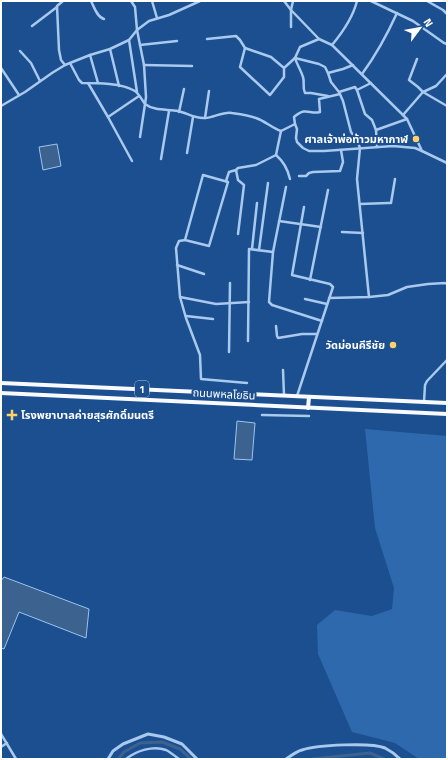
<svg xmlns="http://www.w3.org/2000/svg" width="448" height="760" font-family="'Titillium Web','Noto Sans Thai',sans-serif">
	<rect width="100%" height="100%" fill="#1b4f8f"/>
	<!-- green -->
	<path fill="#2e69ad" d="M365,429l82,7v323h-28l-24,-16 -43,-11 -34,-78 -1,-29 18,-15 37,6 20,-7 2,-21 -19,-60z"/>
	<!-- water -->
	<g fill="#3c6290" stroke="#9cc4f0">
		<path d="M57,144l4,22 -18,4 -4,-23z"/>
		<path d="M237,421l18,2 -3,37 -18,-1z"/>
		<path d="M4,577l85,32 -3,29 -67,-26 -15,37 -3,-1v-67z"/>
	</g>
	<g fill="none" stroke-linecap="round" stroke-linejoin="round">
		<!-- canal -->
		<g stroke="#3c6290" stroke-width="3">
			<path d="M118,759l6,-7 16,-9 22,-1 18,7 11,10"/>
			<path d="M312,759l58,-6 14,6"/>
		</g>
		<!-- minor -->
		<g stroke="#a9c9ee" stroke-width="2.5">
			<path d="M63,1l-6,5 2,44 2,10 4,5"/>
			<path d="M91,1c3,6 6,16 13,18"/>
			<path d="M131,1l4,6 2,23 7,35 2,32 -1,7c9,7 22,5 33,7 9,2 17,8 27,7 8,0 19,-7 27,-5 8,1 17,2 24,5 9,3 16,10 25,13l14,-7 2,5 -1,9 1,4 6,6 6,3h15l69,-5 22,2 7,3"/>
			<path d="M152,1l5,17"/>
			<path d="M284,1l7,9 28,29 13,6 75,74 15,32 25,12"/>
			<path d="M371,1l42,20 31,22 3,1"/>
			<path d="M427,1l16,9 4,4"/>
			<path d="M32,26l25,-19"/>
			<path d="M291,27v-17l2,-9"/>
			<path d="M207,39l29,-3 4,4 5,8"/>
			<path d="M129,40l8,52"/>
			<path d="M140,45l37,-4"/>
			<path d="M332,45c10,-12 21,-28 25,-44"/>
			<path d="M110,49l9,37"/>
			<path d="M20,51l11,12 9,18"/>
			<path d="M90,55l8,28"/>
			<path d="M295,58l24,6 6,3 3,6 3,9 8,10 4,9 8,31 6,8 3,8 -3,31 12,118"/>
			<path d="M295,58c2,7 6,12 8,19 2,6 -1,10 2,16h6l17,3"/>
			<path d="M417,59l-8,21 9,7 5,5 24,14"/>
			<path d="M70,63l9,17 3,3c15,0 40,0 53,8 4,3 7,9 10,13l-5,33"/>
			<path d="M144,65l48,1"/>
			<path d="M1,68l18,27"/>
			<path d="M284,68l-13,-11 -26,-9 -5,19 30,28 14,-18v-9l11,-10 5,-11 19,-8"/>
			<path d="M328,73l15,-4 10,-4"/>
			<path d="M362,74c14,-19 25,-39 35,-61"/>
			<path d="M88,83l20,34 24,44"/>
			<path d="M371,83l-14,7 8,24 7,6 4,10 31,-11"/>
			<path d="M339,92l16,-5 2,3"/>
			<path d="M1,106l24,-14 27,-19 13,-8 25,-10 20,-6 19,-9 8,-10 12,-9 20,-6 31,-14"/>
			<path d="M179,112l5,-23"/>
			<path d="M403,115l20,-23 13,-6 11,-12"/>
			<path d="M108,117l31,-21"/>
			<path d="M205,118l4,-27"/>
			<path d="M295,124l-1,-7c13,-11 15,-2 26,-5l-1,-13 21,-5"/>
			<path d="M376,130l1,17"/>
			<path d="M187,153l6,-36"/>
			<path d="M276,155c7,6 12,15 14,24"/>
			<path d="M161,159l8,-48"/>
			<path d="M236,170l2,10 6,5 -6,49"/>
			<path d="M299,176h7l3,-3 4,-1 27,-1 3,-9 -2,-12"/>
			<path d="M226,181l3,-9 7,-2 2,-2 18,-3 20,-10 5,-24"/>
			<path d="M286,187l-13,65 -4,50 3,3 50,16"/>
			<path d="M360,204l28,-1h3l4,-24"/>
			<path d="M279,221l42,6"/>
			<path d="M342,232l21,1"/>
			<path d="M185,240l18,-65 25,7 -19,64 -24,-6 -6,1 -3,7 4,49 6,21 14,37 1,24 46,4"/>
			<path d="M252,249l5,-46"/>
			<path d="M259,250l9,-67"/>
			<path d="M177,265l27,9"/>
			<path d="M310,280l18,-90"/>
			<path d="M180,297l36,7 33,-2"/>
			<path d="M329,298l40,-1 19,-2 19,-8 21,-3 17,-1 2,1"/>
			<path d="M305,299l22,5"/>
			<path d="M186,316l27,3"/>
			<path d="M276,326l1,10 1,2 24,-4h15"/>
			<path d="M248,341l1,-92 24,3"/>
			<path d="M229,352l1,-69"/>
			<path d="M283,370l1,25"/>
			<path d="M297,396l36,-109 -3,-3 -38,-9 12,-68"/>
			<path d="M424,402l1,-17 2,-4 20,-21"/>
			<path d="M262,415l47,1"/>
			<path d="M1,734l15,25"/>
			<path d="M1,747l6,-4"/>
			<path d="M126,759c10,-8 27,-14 40,-9 4,2 9,6 13,9"/>
		</g>
		<!-- tertiary -->
		<g stroke="#a9c9ee" stroke-width="3">
			<path d="M108,759l5,-8 10,-7 25,-10 16,3 18,7 15,15"/>
			<path d="M286,759c5,-3 11,-8 16,-9 15,-5 69,-8 83,-2 6,3 11,7 15,11"/>
		</g>
		<!-- trunk -->
		<g stroke="#f8faff" stroke-width="4">
			<path d="M1,383l446,20"/>
			<path d="M1,393l446,21"/>
			<path d="M308,408l1,-11"/>
		</g>
	</g>
	<!-- markers -->
	<g fill="#ffd166" stroke="#1b4f8f" stroke-width="1.5">
		<circle cx="416" cy="139" r="4"/>
		<circle cx="393" cy="345" r="4"/>
		<path d="M10 409h4v4h4v4h-4v4h-4v-4h-4v-4h4z"/>
	</g>
	<g text-anchor="middle" dominant-baseline="central" stroke-width="4" stroke-linejoin="round" paint-order="stroke">
		<!-- shield labels -->
		<rect fill="#1b4f8f" stroke="#bbcadd" stroke-width="1" x="135" y="381" width="14" height="16" rx="3"/>
		<g font-size="10" font-weight="bold" fill="#fff">
			<text x="142" y="389">1</text>
		</g>
		<!-- poi labels -->
		<g font-size="11" font-weight="bold" fill="#fff" stroke="#1b4f8f" text-anchor="end">
			<text x="408" y="139">ศาลเจ้าพ่อท้าวมหากาฬ</text>
			<text x="385" y="345">วัดม่อนคีรีชัย</text>
			<text x="21" y="415" text-anchor="start">โรงพยาบาลค่ายสุรศักดิ์มนตรี</text>
		</g>
		<!-- street labels -->
		<g font-size="11" fill="#fff" stroke="#1b4f8f">
			<text transform="translate(224 394) rotate(3)">ถนนพหลโยธิน</text>
		</g>
	</g>
	<!-- border -->
	<rect width="448" height="760" fill="none" stroke="#ffffff" stroke-width="4"/>
	<!-- north arrow -->
	<g transform="translate(420 28) rotate(58)" stroke="#1b4f8f" stroke-width="3" paint-order="stroke">
	<path d="M0-3L7 15L0 10L-7 15Z" fill="#ffffff"/>
	<text y="-6" font-size="11" font-weight="bold" text-anchor="middle" fill="#ffffff">N</text>
	</g>
</svg>
